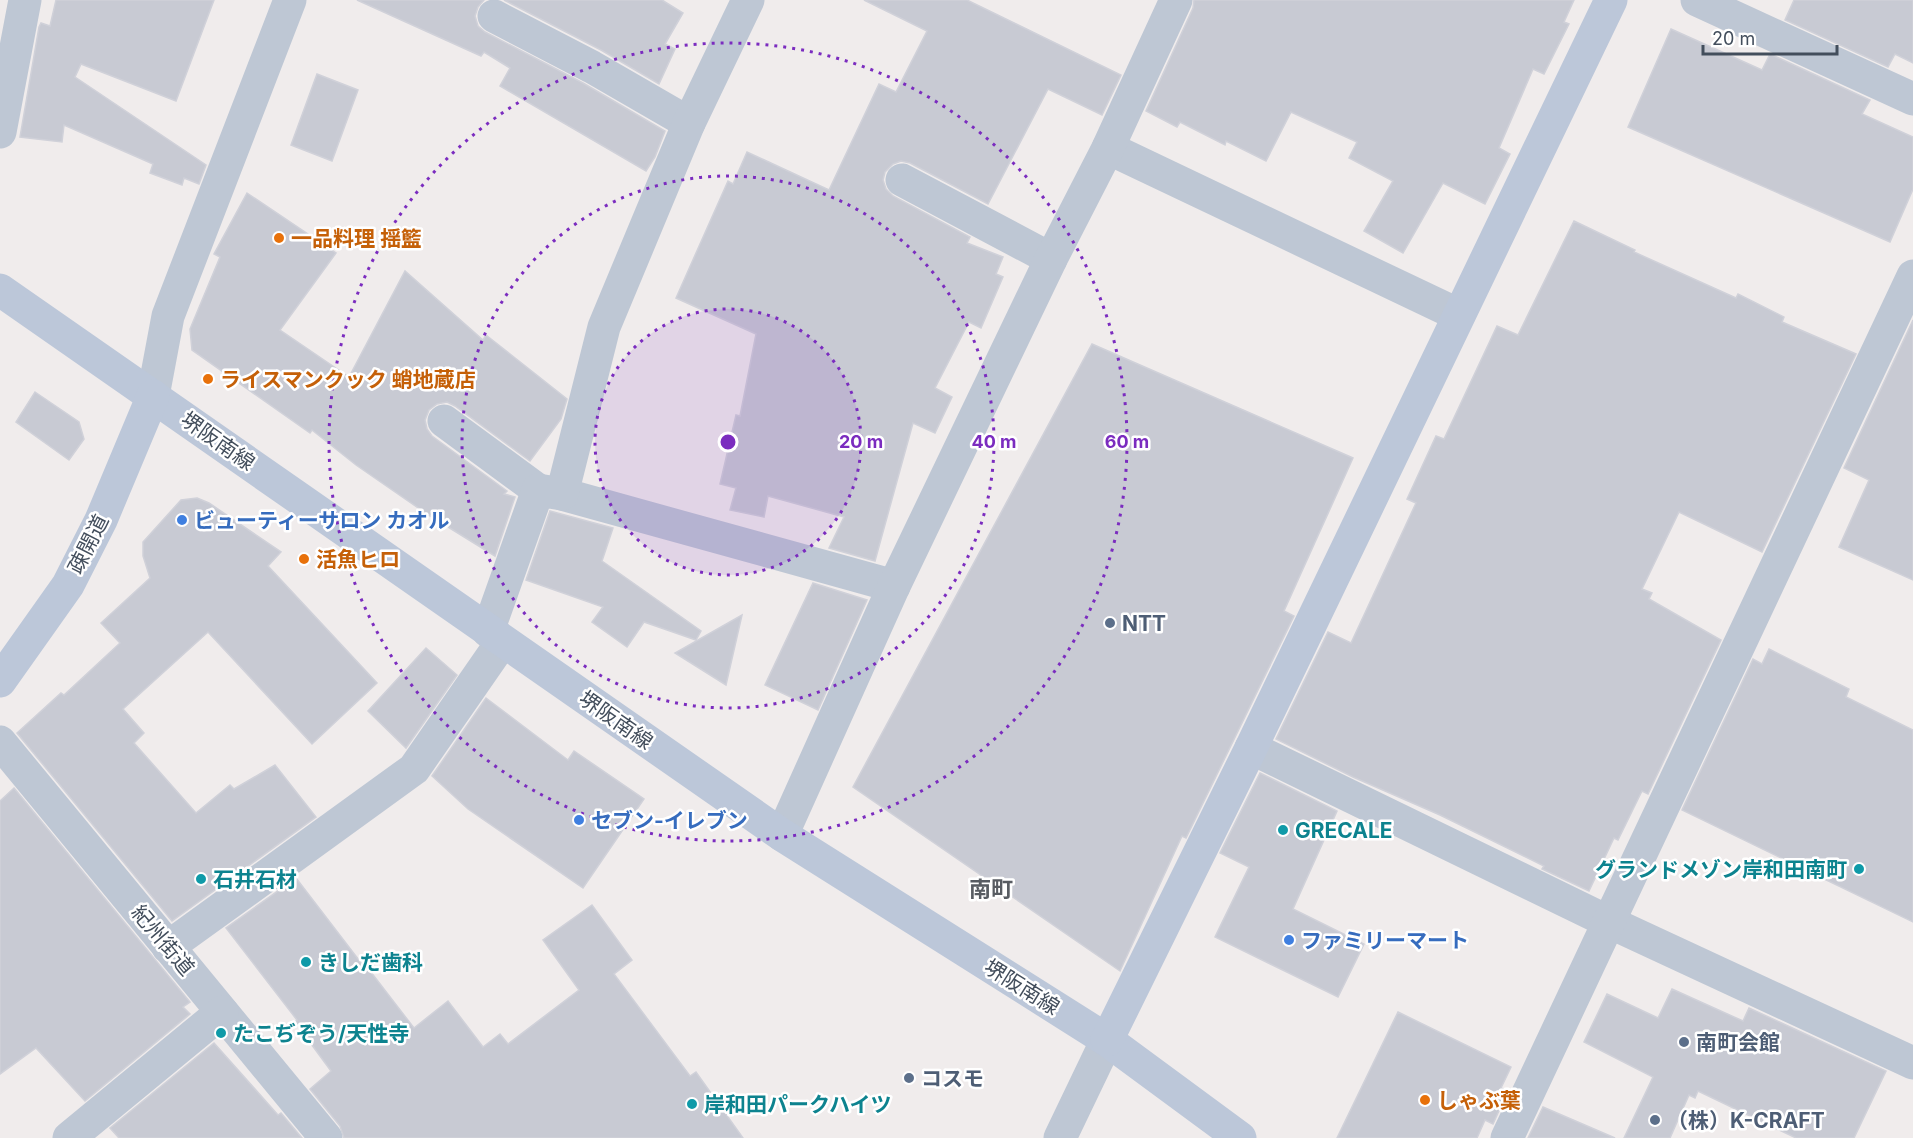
<svg xmlns="http://www.w3.org/2000/svg" width="1913" height="1138" font-family="Inter,'Noto Sans JP',sans-serif">
	<rect width="100%" height="100%" fill="#f0ecec"/>
	<!-- building -->
	<g fill="#c8cad3" stroke="#d0d1d9" stroke-width="1.5">
		<path d="M56,0h158l-38,101 -95,-37 -6,13 131,88 -7,19 -15,-6 -2,7 -32,-12 3,-9 -89,-39 -2,17 -42,-5 19,-110 2,-4 9,3z"/>
		<path d="M357,0h127l-6,7 -3,9 3,10 7,6 98,51 82,48 -10,26 -9,14 -146,-85 10,-18 -26,-16 -3,4z"/>
		<path d="M504,0h158l21,13 -18,31 10,5 -16,35 -58,-34z"/>
		<path d="M864,0h103l154,75 -19,40 -54,-26 -60,115 -78,-41 -9,-2 -8,3 -8,8 -2,8 3,9 7,7 77,41 -3,6 36,14 -7,17 7,3 -22,51 -12,-6 -34,66 17,9 -17,36 -22,-10 -38,138 -46,-13 15,-31 -76,-21 -4,21 -34,-7 6,-22 -16,-4 16,-69 4,1 16,-82 -80,-36 52,-117 5,3 14,-32 82,38 50,-106 17,8 31,-61z"/>
		<path d="M1194,0h380l-10,22 5,2 -25,50 -11,-5 -34,79 11,6 -25,50 -42,-21 -40,70 -39,-22 29,-50 -44,-23 8,-16 -66,-30 -25,49 -40,-20 -1,4 -45,-23 -3,5 -31,-16 47,-103z"/>
		<path d="M1794,0h119v63l-18,-9 -7,13 -103,-47z"/>
		<path d="M1671,29l91,41 8,-16 100,46 -8,14 51,23v52l-23,53 -262,-115z"/>
		<path d="M317,74l41,16 -26,71 -41,-16z"/>
		<path d="M247,193l89,60 -56,77 69,47 56,-106 78,69 3,-5 81,64 -6,20 -31,42 -75,-55 -8,-4 -10,2 -8,6 -4,10 2,9 5,7 75,55 -3,3 11,3 -20,59 -68,-42 -71,-49 -44,-35 -2,3 -118,-83 -2,-21 30,-72 -6,-3z"/>
		<path d="M1574,221l61,29 -1,2 102,46 2,-4 46,23 -2,5 74,32 -94,198 -83,-40 -37,77 10,4 -3,6 72,41 -73,154 -6,-3 -24,49 -4,-2 -25,53 -47,-22 2,-3 -104,-51 -87,-38 -77,-38 52,-107 23,11 65,-140 -9,-4 29,-63 8,3 53,-113 21,9z"/>
		<path d="M1913,320v260l-74,-33 30,-67 -25,-12z"/>
		<path d="M1092,344l261,114 -69,153 10,5 -108,222 -4,-2 -62,135 -267,-184z"/>
		<path d="M35,392l44,30 5,17 -15,21 -53,-38z"/>
		<path d="M197,498l12,5 72,49 -13,14 109,117 -65,61 -104,-112 -85,77 21,24 -10,10 62,70 34,-28 4,4 41,-24 41,52 -144,104 -155,-188 44,-40 3,2 56,-52 -19,-20 49,-45 -7,-22v-14l38,-42z"/>
		<path d="M550,511l63,17 -11,33 99,70 -5,9 -52,-18 -17,25 -35,-25 11,-15 -77,-27z"/>
		<path d="M813,583l54,17 -49,110 -53,-25z"/>
		<path d="M742,615l-16,70 -51,-32z"/>
		<path d="M426,648l31,27 -51,73 -38,-37z"/>
		<path d="M1769,649l80,40 -3,8 67,33v192l-231,-112 71,-151 9,5z"/>
		<path d="M486,698l82,62 6,-9 70,48 -61,89 -115,-79 -36,-33z"/>
		<path d="M1260,773l77,38 -44,98 71,35 -26,53 -123,-60 34,-70 -29,-14z"/>
		<path d="M14,788l176,214 -7,5 7,7 -105,87 -49,-53 -36,26v-273z"/>
		<path d="M296,878l69,90 2,-1 47,61 34,-27 35,46 17,-13 8,10 71,-54 -36,-50 49,-35 40,55 -18,14 76,102 6,-4 47,66h-399l-4,-12 -30,-37 21,-18 -36,-49 2,-2 -71,-92z"/>
		<path d="M1672,989l71,32 6,-13 137,63 -32,67h-58l-98,-47 -3,7 -6,-3 -19,43h-46l29,-61 -69,-35 23,-48 51,24z"/>
		<path d="M1398,1012l113,55 -10,21 7,3 -15,33 -8,-4 -8,18h-140z"/>
		<path d="M214,1043l64,72 3,-2 21,25h-183l-9,-10z"/>
		<path d="M1543,1107l72,31h-87z"/>
	</g>
	<g fill="none" stroke-linecap="round" stroke-linejoin="round">
		<!-- street -->
		<g stroke="#bec7d4" stroke-width="33">
			<path d="M1697,0l216,99"/>
			<path d="M494,16l98,51 97,56"/>
			<path d="M0,132l25,-132"/>
			<path d="M1108,148l351,167"/>
			<path d="M902,180l149,79"/>
			<path d="M153,396l15,-80 122,-316"/>
			<path d="M444,421l94,69"/>
			<path d="M562,494l332,92"/>
			<path d="M488,631l50,-141 24,4 42,-167 85,-204 59,-123"/>
			<path d="M0,742l326,396"/>
			<path d="M1251,748l358,174 304,141"/>
			<path d="M782,835l112,-249 157,-327 57,-111 68,-148"/>
			<path d="M168,947l246,-178 88,-127"/>
			<path d="M69,1138l153,-126"/>
			<path d="M1060,1138l47,-98"/>
			<path d="M1507,1138l406,-862"/>
		</g>
		<!-- secondary -->
		<g stroke="#bcc7d9" stroke-width="33">
			<path d="M0,290l782,545 325,205 133,98"/>
			<path d="M0,681l68,-96 33,-65 52,-124"/>
			<path d="M1107,1040l144,-292 360,-748"/>
		</g>
	</g>
	<!-- distance rings -->
	<circle cx="728" cy="442" r="133" fill="#7b2cbf" fill-opacity=".12"/>
	<g fill="none" stroke="#7b2cbf" stroke-width="3" stroke-dasharray="3 6">
		<circle cx="728" cy="442" r="133"/>
		<circle cx="728" cy="442" r="266"/>
		<circle cx="728" cy="442" r="399"/>
	</g>
	<!-- markers -->
	<g fill="#e8710a" stroke="#fff" stroke-width="2">
		<circle cx="279" cy="238" r="6"/>
		<circle cx="208" cy="379" r="6"/>
		<circle cx="304" cy="559" r="6"/>
		<circle cx="1425" cy="1100" r="6"/>
	</g>
	<g fill="#3f7fe0" stroke="#fff" stroke-width="2">
		<circle cx="182" cy="520" r="6"/>
		<circle cx="579" cy="820" r="6"/>
		<circle cx="1289" cy="940" r="6"/>
	</g>
	<g fill="#5c6f8a" stroke="#fff" stroke-width="2">
		<circle cx="1110" cy="623" r="6"/>
		<circle cx="1684" cy="1042" r="6"/>
		<circle cx="909" cy="1078" r="6"/>
		<circle cx="1655" cy="1120" r="6"/>
	</g>
	<g fill="#0f9aa8" stroke="#fff" stroke-width="2">
		<circle cx="1283" cy="830" r="6"/>
		<circle cx="1859" cy="869" r="6"/>
		<circle cx="201" cy="879" r="6"/>
		<circle cx="306" cy="962" r="6"/>
		<circle cx="221" cy="1033" r="6"/>
		<circle cx="692" cy="1104" r="6"/>
	</g>
	<g text-anchor="middle" dominant-baseline="central" stroke-width="5" stroke-linejoin="round" paint-order="stroke">
		<!-- food labels -->
		<g font-size="21" font-weight="bold" fill="#c56008" stroke="#fff" text-anchor="start">
			<text x="291" y="238">一品料理 揺籃</text>
			<text x="220" y="379">ライスマンクック 蛸地蔵店</text>
			<text x="316" y="559">活魚ヒロ</text>
			<text x="1437" y="1100">しゃぶ葉</text>
		</g>
		<!-- street labels -->
		<g font-size="21" fill="#434e5c" stroke="#fff">
			<text transform="translate(218 441) rotate(35)">堺阪南線</text>
			<text transform="translate(88 544) rotate(-63)">疎開道</text>
			<text transform="translate(616 720) rotate(35)">堺阪南線</text>
			<text transform="translate(163 940) rotate(50)">紀州街道</text>
			<text transform="translate(1022 987) rotate(32)">堺阪南線</text>
		</g>
		<!-- shop labels -->
		<g font-size="21" font-weight="bold" fill="#366cbe" stroke="#fff" text-anchor="start">
			<text x="194" y="520">ビューティーサロン カオル</text>
			<text x="591" y="820">セブン-イレブン</text>
			<text x="1301" y="940">ファミリーマート</text>
		</g>
		<!-- service labels -->
		<g font-size="21" font-weight="bold" fill="#4e5e75" stroke="#fff" text-anchor="start">
			<text x="1122" y="623">NTT</text>
			<text x="1696" y="1042">南町会館</text>
			<text x="921" y="1078">コスモ</text>
			<text x="1667" y="1120">（株）K-CRAFT</text>
		</g>
		<!-- culture labels -->
		<g font-size="21" font-weight="bold" fill="#0d838f" stroke="#fff" text-anchor="start">
			<text x="1295" y="830">GRECALE</text>
			<text x="1847" y="869" text-anchor="end">グランドメゾン岸和田南町</text>
			<text x="213" y="879">石井石材</text>
			<text x="318" y="962">きしだ歯科</text>
			<text x="233" y="1033">たこぢぞう/天性寺</text>
			<text x="704" y="1104">岸和田パークハイツ</text>
		</g>
		<!-- neighbourhood labels -->
		<g font-size="22" font-weight="bold" fill="#585c62" stroke="#fff">
			<text x="991" y="889">南町</text>
		</g>
	</g>
	<circle cx="728" cy="442" r="9" fill="#7b2cbf" stroke="#fff" stroke-width="3"/>
	<g font-size="18" text-anchor="middle" font-weight="bold" fill="#7b2cbf" stroke="#fff" stroke-width="5" stroke-linejoin="round" paint-order="stroke">
		<text x="861" y="448">20 m</text>
		<text x="994" y="448">40 m</text>
		<text x="1127" y="448">60 m</text>
	</g>
	<!-- scale -->
	<path d="M1703 45v9h134v-9" fill="none" stroke="#434e5c" stroke-width="3"/>
	<text x="1712" y="45" font-size="18" fill="#434e5c" stroke="#ffffff" stroke-width="4.5" paint-order="stroke">20 m</text>
</svg>
